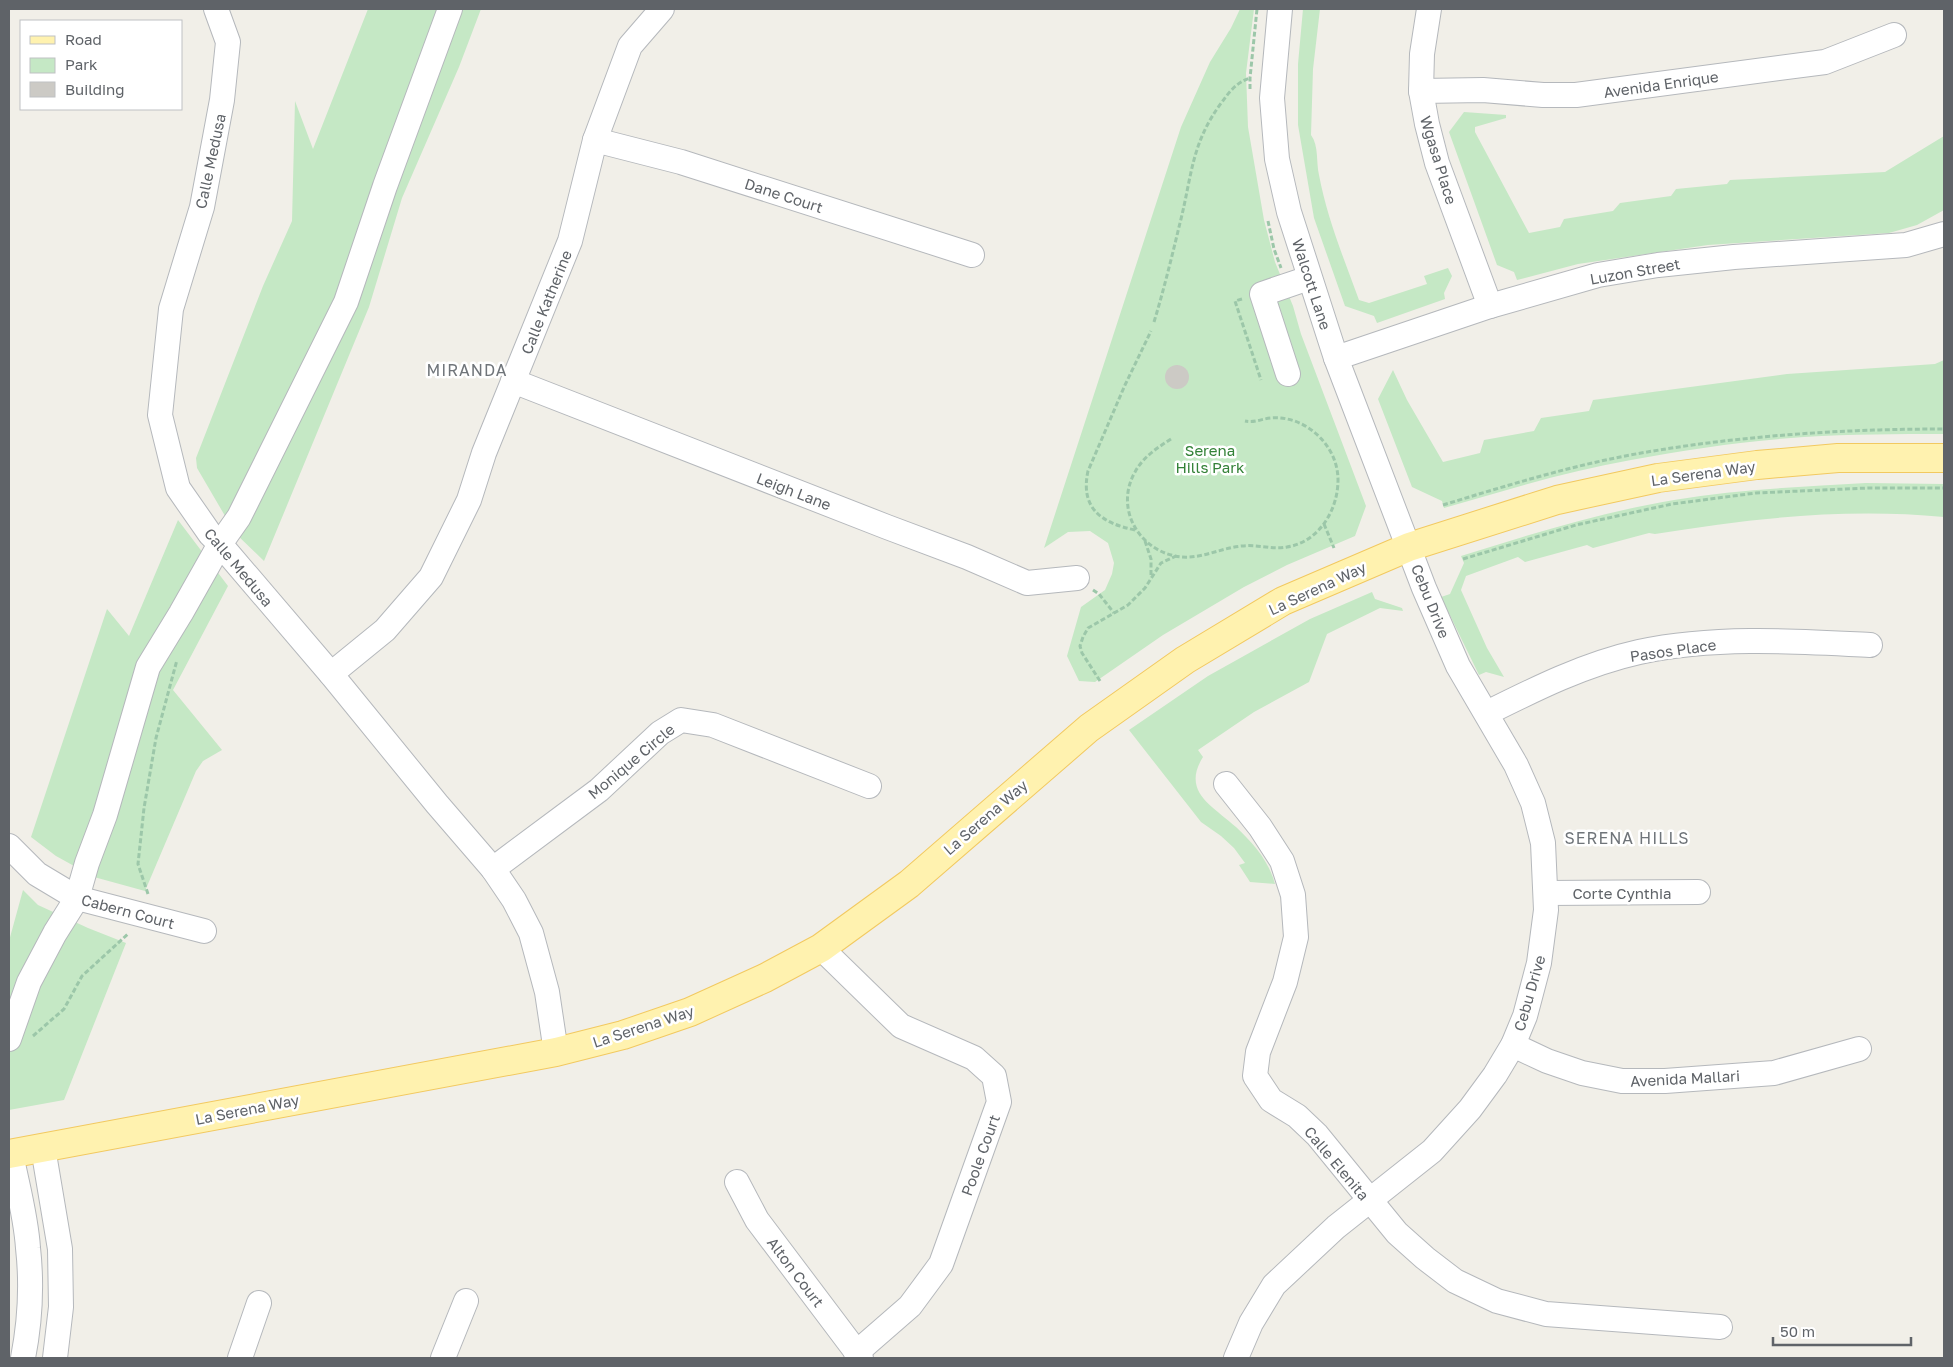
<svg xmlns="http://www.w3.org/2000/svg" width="1953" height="1367" font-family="'Golos Text',sans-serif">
	<rect width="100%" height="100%" fill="#f1efe8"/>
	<!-- green -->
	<g fill="#c5e8c5">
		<path d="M368,9h113l-22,58 -57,131 -33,109 -105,254 -29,-28 -38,-65 -1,-10 67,-172 29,-65 3,-120 18,48z"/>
		<path d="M1240,9h14l-8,64 2,54 16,93 11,42 18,44 8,28 65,172 -11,30 -68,29 -43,22 -81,48 -68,47 -16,-1 -12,-25 14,-49 24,-17 7,-16 2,-11 -6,-20 -18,-12 -22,1 -24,16 137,-421 29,-65 21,-34z"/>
		<path d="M1303,9h17l-7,60 -2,66c8,11 5,27 8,40 8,43 25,84 40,125l10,3 58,-19 -3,-8 24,-8 4,8 -8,17 1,6 -68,24 -3,-7 -29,-10 -31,-88 -16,-93v-61z"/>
		<path d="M1464,112l42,3v3l-31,9v5l54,101 31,-6 4,-8 49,-8 7,-8 51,-7 5,-7 51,-5 3,-4 155,-8 59,-36v74l-27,15 -28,8 -181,12 -130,19 -61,16 -3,-8 -17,-7 -48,-133z"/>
		<path d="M1944,360v74c-46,0 -93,0 -140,3 -58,4 -116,12 -173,23 -63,11 -125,30 -187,48l-2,-7 -30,-14 -34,-88 15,-29 14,30 36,62 37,-9 4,-13 50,-9 7,-13 48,-7 4,-11 194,-26 148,-10z"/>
		<path d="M1866,483l78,1v33c-98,-9 -192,1 -289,17l-6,-1 -56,15 -6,-3 -62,17 -7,-5 -52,19 -5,14 26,58 17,29 -18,-5 -7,3 -38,-78 9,-3 14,-31 -3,-7c70,-22 141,-44 213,-56 64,-11 128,-13 192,-17z"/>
		<path d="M178,520l50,66 -55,104 49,60 -19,11 -7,10 -51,120 -51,-14 -38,-21 -25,-19 76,-228 22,27z"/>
		<path d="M1372,592l3,7 27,9 1,3 -23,-3 -53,26 -18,48 -55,30 -56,38 5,7c-22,35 10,49 33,70 17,16 33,34 39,57l-25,-2 -11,-17 6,-2 -11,-15 -13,-12 -20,-14 -72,-92 79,-54 102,-57z"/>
		<path d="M23,890l15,15 50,23 38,15 -62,157 -55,10v-169z"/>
	</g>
	<!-- building -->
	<circle fill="#cccac5" cx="1177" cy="377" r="12"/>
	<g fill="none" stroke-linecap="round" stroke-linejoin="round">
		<defs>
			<g id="minor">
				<path d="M216,9l12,33 -6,58 -20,107 -31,102 -11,106 18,73 32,46 10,10 111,130 106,130 56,65 21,31 17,33 16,59 9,60"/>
				<path d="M1429,9l-7,45 -1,37 6,33 10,39 53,143"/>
				<path d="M1421,91l62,-1 60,5h33l249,-33 69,-27"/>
				<path d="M595,140l86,22 291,93"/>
				<path d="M1336,358l154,-52 108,-31 60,-10 76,-8 172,-12 38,-11"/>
				<path d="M1288,374l-26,-80 47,-16"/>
				<path d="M513,381l374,146 80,30 60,26 50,-5"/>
				<path d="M331,674l54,-44 46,-53 38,-77 15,-47 86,-212 25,-101 35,-94 32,-37"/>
				<path d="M1487,713c48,-24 98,-49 152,-61 75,-16 155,-11 231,-7"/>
				<path d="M1226,784l34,43 22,34 11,34 3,42 -11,45 -27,70 -3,24 16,24 26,16 20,19 80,98 28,25 30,23 42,20 49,13 174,13"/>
				<path d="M9,846l28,28 40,24 127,33"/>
				<path d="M493,869l106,-79 61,-57 21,-13 32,5 156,61"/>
				<path d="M1546,893l152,-1"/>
				<path d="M821,948l80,78 73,32 20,18 5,26 -58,162 -31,42 -54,47"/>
				<path d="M9,1039l20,-57 26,-49 22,-35 10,-35 18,-48 43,-148 33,-54 39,-69 19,-27 107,-215 39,-116 65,-177"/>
				<path d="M1513,1045l34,16 35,12 40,8h43l109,-8 85,-24"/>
				<path d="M43,1148l17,101 1,58 -6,51"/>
				<path d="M11,1154c6,31 15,62 17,94 4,36 2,74 -5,110"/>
				<path d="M737,1182l20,38 104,138"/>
				<path d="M240,1358l19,-55"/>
				<path d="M443,1358l23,-57"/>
				<path d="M1236,1358l15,-35 23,-38 62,-58 96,-76 38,-42 25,-34 18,-30 12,-29 14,-53 7,-53 -3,-67 -10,-40 -17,-38 -58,-99 -34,-78 -88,-230 -47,-146 -12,-53 -5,-61 8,-89"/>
			</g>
			<path id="major" d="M9,1154l547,-102 67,-17 67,-23 75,-34 56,-30 88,-64 180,-156 96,-68 98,-59 126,-54 148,-47 101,-22 99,-13 81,-7h106"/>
		</defs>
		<!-- minor casing -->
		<use href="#minor" stroke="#b5b8bc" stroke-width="26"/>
		<!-- major casing -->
		<use href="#major" stroke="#f2c960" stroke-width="30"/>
		<!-- path -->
		<g stroke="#9cc7a9" stroke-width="3" stroke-dasharray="5 2.5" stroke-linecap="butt">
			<path d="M1250,89v-11l7,-69"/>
			<path d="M1268,221l6,28 7,19"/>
			<path d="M1242,299l-7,2 26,79"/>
			<path d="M1154,322c10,-33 18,-66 26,-99 12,-47 11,-80 42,-121 7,-10 15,-20 28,-24"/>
			<path d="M1171,439c-14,9 -28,18 -36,33 -20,35 2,76 40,84 24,5 44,-8 67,-10 15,-2 31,4 45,1 32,-5 51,-37 51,-67 0,-35 -33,-65 -67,-62 -10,1 -17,5 -26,3"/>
			<path d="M1443,505c62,-19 124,-38 187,-50 104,-19 209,-26 314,-26"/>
			<path d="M1324,524l10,24"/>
			<path d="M1135,530c-34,-7 -55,-22 -47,-59l37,-86 26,-54"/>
			<path d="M1145,541l6,18v17"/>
			<path d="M1463,559l113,-34 96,-21 84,-11 112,-5h76"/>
			<path d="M1093,590l6,4 15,19"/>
			<path d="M1100,681l-18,-28 -2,-7 3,-9 5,-9 40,-23 17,-17 16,-25 15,-7"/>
			<path d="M148,894l-10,-30 6,-56 12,-70 21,-78"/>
			<path d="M33,1036l31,-27 18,-33 47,-43"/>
		</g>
		<!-- minor -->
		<use href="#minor" stroke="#fff" stroke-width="24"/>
		<!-- major -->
		<use href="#major" stroke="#fff2af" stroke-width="28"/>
	</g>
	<g text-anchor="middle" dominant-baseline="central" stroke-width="5" stroke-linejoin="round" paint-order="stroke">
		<!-- street labels -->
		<g font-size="15" fill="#5f6368" stroke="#fff">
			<text transform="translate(1661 84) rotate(-8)">Avenida Enrique</text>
			<text transform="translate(1439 160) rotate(73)">Wgasa Place</text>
			<text transform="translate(210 161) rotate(-78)">Calle Medusa</text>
			<text transform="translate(784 195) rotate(18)">Dane Court</text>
			<text transform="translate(1635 271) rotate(-10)">Luzon Street</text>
			<text transform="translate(1312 284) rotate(72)">Walcott Lane</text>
			<text transform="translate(546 302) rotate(-68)">Calle Katherine</text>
			<text transform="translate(1703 473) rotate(-8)">La Serena Way</text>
			<text transform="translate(794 491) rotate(21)">Leigh Lane</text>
			<text transform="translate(239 567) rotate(50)">Calle Medusa</text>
			<text transform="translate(1317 588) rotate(-25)">La Serena Way</text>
			<text transform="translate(1431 601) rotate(68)">Cebu Drive</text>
			<text transform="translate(1673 650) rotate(-8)">Pasos Place</text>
			<text transform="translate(631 761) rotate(-40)">Monique Circle</text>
			<text transform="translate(985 817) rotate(-41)">La Serena Way</text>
			<text x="1622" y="893">Corte Cynthia</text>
			<text transform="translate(128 911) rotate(15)">Cabern Court</text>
			<text transform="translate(1529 993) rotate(-74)">Cebu Drive</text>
			<text transform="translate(643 1026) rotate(-18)">La Serena Way</text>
			<text transform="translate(1685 1078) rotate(-3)">Avenida Mallari</text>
			<text transform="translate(247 1109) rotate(-11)">La Serena Way</text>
			<text transform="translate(980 1155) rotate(-70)">Poole Court</text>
			<text transform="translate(1337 1163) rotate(50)">Calle Elenita</text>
			<text transform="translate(796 1272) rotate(53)">Alton Court</text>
		</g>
		<!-- park labels -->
		<g font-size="15" fill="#348238" stroke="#fff">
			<text x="1210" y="450">Serena<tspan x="1210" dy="17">Hills Park</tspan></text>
		</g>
		<!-- neighbourhood labels -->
		<g font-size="16" letter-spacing="1" fill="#70757a" stroke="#fff">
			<text x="467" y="370">MIRANDA</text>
			<text x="1627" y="838">SERENA HILLS</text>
		</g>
	</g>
	<!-- border -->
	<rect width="1953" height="1367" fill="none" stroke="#5f6368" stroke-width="20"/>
	<!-- legend -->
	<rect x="20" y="20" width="162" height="90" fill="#ffffff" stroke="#bfc1c3"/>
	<rect x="30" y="36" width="25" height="8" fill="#fff2af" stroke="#bfc1c3"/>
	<text x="65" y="45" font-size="15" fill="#5f6368">Road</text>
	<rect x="30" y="58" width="25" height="15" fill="#c5e8c5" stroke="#bfc1c3"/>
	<text x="65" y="70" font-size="15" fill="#5f6368">Park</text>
	<rect x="30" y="82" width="25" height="15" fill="#cccac5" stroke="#bfc1c3"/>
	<text x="65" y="95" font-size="15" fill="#5f6368">Building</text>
	<!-- scale -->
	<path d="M1773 1337v8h138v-8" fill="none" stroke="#5f6368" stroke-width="2.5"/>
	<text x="1780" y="1337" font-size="15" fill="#5f6368" stroke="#ffffff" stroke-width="4" paint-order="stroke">50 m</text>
</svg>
